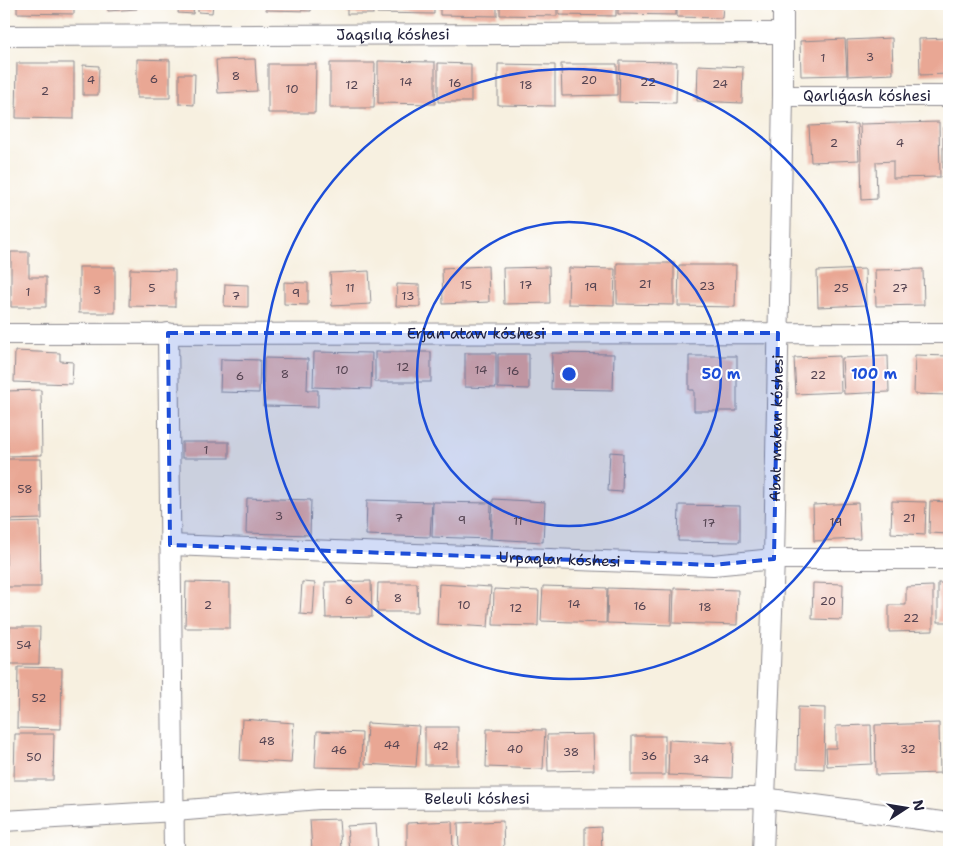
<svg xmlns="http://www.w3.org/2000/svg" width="953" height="856" font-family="'Shantell Sans',sans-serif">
	<rect width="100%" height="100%" fill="#fff"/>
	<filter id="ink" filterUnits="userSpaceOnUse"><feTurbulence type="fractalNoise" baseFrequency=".02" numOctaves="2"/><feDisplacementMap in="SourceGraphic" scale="10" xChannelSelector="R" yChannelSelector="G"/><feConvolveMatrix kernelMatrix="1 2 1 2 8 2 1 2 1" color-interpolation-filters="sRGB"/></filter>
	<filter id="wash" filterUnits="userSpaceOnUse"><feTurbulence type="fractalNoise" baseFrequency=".0096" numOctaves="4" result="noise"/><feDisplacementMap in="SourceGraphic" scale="20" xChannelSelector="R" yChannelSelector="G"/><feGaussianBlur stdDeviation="1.12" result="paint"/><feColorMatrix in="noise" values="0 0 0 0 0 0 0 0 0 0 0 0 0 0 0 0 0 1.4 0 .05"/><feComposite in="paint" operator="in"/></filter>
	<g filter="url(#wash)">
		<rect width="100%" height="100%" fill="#f7f0e0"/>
		<g id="blocks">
			<!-- building -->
			<g fill="#e9a794">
				<path d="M17,4h57v10l-57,-1z"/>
				<path d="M107,4h30v5l-29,2z"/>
				<path d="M179,4h15l-1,10 -15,-1z"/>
				<path d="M198,4h15l-1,9 -14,-1z"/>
				<path d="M266,4h46l-1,7 -45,-1z"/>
				<rect x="347" y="4" width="26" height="10"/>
				<path d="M377,4h57v10l-57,-1z"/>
				<path d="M440,4h57v12l-57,-1z"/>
				<path d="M500,4h57v12l-57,-1z"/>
				<path d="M559,4h57v12l-57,-1z"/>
				<path d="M618,4h58v11l-58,-1z"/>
				<path d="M677,4h46l-1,14 -45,-1z"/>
				<path d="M892,38l1,36 -45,2 -1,-36z"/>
				<path d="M949,38v36l-29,1 -1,-36z"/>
				<path d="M845,39l2,36 -46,1 -1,-35z"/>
				<path d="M137,59l33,1v38h-33z"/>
				<path d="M255,59l2,32 -39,2 -2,-33z"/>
				<path d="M378,61l57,1v42l-57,-1z"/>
				<path d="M620,61l57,1 -1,41 -57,-1z"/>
				<path d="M17,63h57v56l-58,-1z"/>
				<path d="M330,63h45l-1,45h-44z"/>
				<path d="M438,63l33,1v38h-33z"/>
				<path d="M268,64h48l-1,49h-47z"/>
				<path d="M498,64l57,1v41l-57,-1z"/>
				<path d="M561,64h56v31l-55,1z"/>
				<path d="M83,65l16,1 -1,29h-15z"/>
				<path d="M698,65l45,2 -1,36 -45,-2z"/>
				<path d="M179,74h16l-1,31 -15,-1z"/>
				<path d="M939,122l1,55 -47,1v-17l-17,1 1,37 -15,1 -2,-76z"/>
				<path d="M857,124l2,36 -48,2 -2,-36z"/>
				<rect x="943" y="128" width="6" height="40"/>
				<path d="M11,252h18v25h17v30h-35z"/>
				<path d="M617,263h57v42l-57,-1z"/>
				<path d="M679,265h57l-1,42 -57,-1z"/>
				<path d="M488,266l1,36 -46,2 -1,-36z"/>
				<rect x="79" y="267" width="36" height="46"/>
				<path d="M549,267l1,36 -46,1 -1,-36z"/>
				<path d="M569,268l46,1 -1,36 -46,-1z"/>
				<path d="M130,269l45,1v37l-46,-1z"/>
				<path d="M865,269l1,36 -48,2 -1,-36z"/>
				<path d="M923,269l1,36 -48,1 -1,-36z"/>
				<path d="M369,271l2,33 -39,2 -2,-33z"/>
				<path d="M284,282l24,1v22l-24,-1z"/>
				<path d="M225,284l23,1v22l-24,-1z"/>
				<path d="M397,284l23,1v22l-24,-1z"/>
				<path d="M15,351l45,2v8l13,1 -1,22 -58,-2z"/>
				<path d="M314,352l58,1 -1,36 -58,-2z"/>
				<rect x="375" y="352" width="56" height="30"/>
				<path d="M465,353h31v35l-31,-1z"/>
				<path d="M552,353l62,1 -1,36 -62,-1z"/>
				<path d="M498,354h31v35l-31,-1z"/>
				<path d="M915,355l34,1v39l-35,-1z"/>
				<path d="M689,356h48v55h-43v-21h-5z"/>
				<path d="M840,356l1,36 -45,2 -2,-36z"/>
				<path d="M888,356l1,36 -45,2 -2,-36z"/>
				<path d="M264,358l44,1 -1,31h11v17l-55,-1z"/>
				<path d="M221,359l39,1 -1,33 -39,-1z"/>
				<path d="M41,390l1,65 -34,1 -2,-65z"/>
				<rect x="182" y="442" width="47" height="16"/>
				<path d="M610,452l13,1 -1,39 -14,-1z"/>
				<path d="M7,459h34l1,60 -34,1z"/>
				<path d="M247,498l64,2 -1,35 -64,-2z"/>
				<path d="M493,499l52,3 -2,40 -52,-3z"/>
				<path d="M367,500l65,2 -2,35 -64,-2z"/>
				<path d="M892,501l34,1 -1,33 -34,-2z"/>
				<path d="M930,501l19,1v32l-20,-1z"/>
				<path d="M433,502l58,1 -1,36 -58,-2z"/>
				<path d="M858,503l2,36 -46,2 -1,-36z"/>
				<path d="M679,505l61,1v36l-62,-1z"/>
				<path d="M40,522l1,65h-34l-2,-64z"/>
				<path d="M371,581l1,36 -46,1 -1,-36z"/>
				<path d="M186,582l44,1v45h-45z"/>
				<path d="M302,582l13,1 -2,32 -13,-1z"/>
				<path d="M378,583h39l1,29h-41z"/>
				<path d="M813,583l30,1 -1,36 -30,-1z"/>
				<rect x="938" y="583" width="11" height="39"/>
				<path d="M439,584l52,3 -3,40 -51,-3z"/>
				<path d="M543,586l64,2 -1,35 -65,-2z"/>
				<path d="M933,586v45l-44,1v-27h17v-18z"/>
				<path d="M608,588l64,2 -1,35 -64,-2z"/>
				<path d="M674,588l64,2 -1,35 -64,-2z"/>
				<path d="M494,589l45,2 -1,35 -45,-1z"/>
				<path d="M10,627h30l-1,37h-30z"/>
				<path d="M18,667l44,1 -1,61 -44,-1z"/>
				<path d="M798,707l27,1 -1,61 -27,-1z"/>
				<path d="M242,719l52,4 -3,40 -51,-3z"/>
				<path d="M367,723l52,3 -3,41 -51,-3z"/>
				<path d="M939,723l1,50 -64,2 -1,-50z"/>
				<path d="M871,725l1,39 -45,2 -1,-18h10v-22z"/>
				<rect x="425" y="727" width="33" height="38"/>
				<path d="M487,729l58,1 -2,39 -57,-2z"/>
				<path d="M317,731l45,2 -1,35 -46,-1z"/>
				<path d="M15,734h39l-1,46h-39z"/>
				<path d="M593,734l1,36 -46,1 -1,-36z"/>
				<rect x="632" y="736" width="33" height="39"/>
				<path d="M669,740l64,3 -1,35 -64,-3z"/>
				<path d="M339,819l2,30 -29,2 -2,-31z"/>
				<path d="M452,821l1,31h-46v-29z"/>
				<path d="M503,821l1,31h-45l-1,-29z"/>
				<path d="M376,824l2,28h-29l-2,-26z"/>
				<path d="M601,827l1,25h-17v-24z"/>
			</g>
		</g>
	</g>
	<g filter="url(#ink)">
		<use href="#blocks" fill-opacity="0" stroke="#8c898e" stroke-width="1"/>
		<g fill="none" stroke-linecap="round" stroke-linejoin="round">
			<defs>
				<g id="minor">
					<path id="s1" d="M4,36l779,-3"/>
					<path id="s2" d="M783,96h166"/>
					<path d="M168,333l6,519"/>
					<path id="s3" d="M4,334l945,-1"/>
					<path id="s4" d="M170,545l543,20 61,-6h175"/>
					<path id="s5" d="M4,821l171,-10 144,-12 444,-1 186,25"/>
					<path id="s6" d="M763,852l11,-293 9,-463v-92"/>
				</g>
			</defs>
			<!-- minor casing -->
			<use href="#minor" stroke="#8c898e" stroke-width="22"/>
			<!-- minor -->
			<use href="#minor" stroke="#fff" stroke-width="20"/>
		</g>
	</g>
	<!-- marked area -->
	<path fill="#1d4ed8" fill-opacity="0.2" stroke="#1d4ed8" stroke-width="4" stroke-dasharray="10 6" stroke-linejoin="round" d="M168,333h610l-4,226 -61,6 -543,-20z"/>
	<!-- distance rings -->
	<g fill="none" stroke="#1d4ed8" stroke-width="2.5">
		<circle cx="569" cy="374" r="152"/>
		<circle cx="569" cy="374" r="305"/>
	</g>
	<g text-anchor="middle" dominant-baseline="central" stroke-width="4" stroke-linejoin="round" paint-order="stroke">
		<!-- number labels -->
		<g font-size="12" fill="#544351">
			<text x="870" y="57">3</text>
			<text x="823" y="58">1</text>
			<text x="236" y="76">8</text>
			<text x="154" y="79">6</text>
			<text x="91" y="80">4</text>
			<text x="589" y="80">20</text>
			<text x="406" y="82">14</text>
			<text x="648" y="82">22</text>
			<text x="455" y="83">16</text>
			<text x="720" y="84">24</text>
			<text x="352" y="85">12</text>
			<text x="526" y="85">18</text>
			<text x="292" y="89">10</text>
			<text x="45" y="91">2</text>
			<text x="834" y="143">2</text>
			<text x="900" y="143">4</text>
			<text x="645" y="284">21</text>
			<text x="466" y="285">15</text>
			<text x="526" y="285">17</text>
			<text x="707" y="286">23</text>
			<text x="591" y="287">19</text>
			<text x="152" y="288">5</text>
			<text x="350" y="288">11</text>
			<text x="841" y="288">25</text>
			<text x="900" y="288">27</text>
			<text x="97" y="290">3</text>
			<text x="28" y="292">1</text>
			<text x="296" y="293">9</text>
			<text x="236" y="296">7</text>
			<text x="408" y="296">13</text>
			<text x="403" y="367">12</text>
			<text x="342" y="370">10</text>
			<text x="481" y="370">14</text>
			<text x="513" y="371">16</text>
			<text x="285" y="374">8</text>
			<text x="818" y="375">22</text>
			<text x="240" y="376">6</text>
			<text x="206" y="450">1</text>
			<text x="25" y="489">58</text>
			<text x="279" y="516">3</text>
			<text x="399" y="518">7</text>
			<text x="909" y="518">21</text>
			<text x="462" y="520">9</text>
			<text x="518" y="521">11</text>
			<text x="836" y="522">19</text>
			<text x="709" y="523">17</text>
			<text x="398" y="598">8</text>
			<text x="349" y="600">6</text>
			<text x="828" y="601">20</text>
			<text x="574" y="604">14</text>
			<text x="208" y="605">2</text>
			<text x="464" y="605">10</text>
			<text x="640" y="606">16</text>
			<text x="705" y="607">18</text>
			<text x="516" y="608">12</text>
			<text x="911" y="618">22</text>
			<text x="24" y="645">54</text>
			<text x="39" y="698">52</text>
			<text x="267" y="741">48</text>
			<text x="392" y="745">44</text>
			<text x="441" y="746">42</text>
			<text x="515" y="749">40</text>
			<text x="908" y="749">32</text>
			<text x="339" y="750">46</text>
			<text x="571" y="752">38</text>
			<text x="649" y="756">36</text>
			<text x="34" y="757">50</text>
			<text x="701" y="759">34</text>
		</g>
		<!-- street labels -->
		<g font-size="15" fill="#22223b" stroke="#fff">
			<text stroke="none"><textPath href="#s1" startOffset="389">Jaqsılıq kóshesi</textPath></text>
			<text stroke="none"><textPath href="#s2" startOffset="84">Qarlıǵash kóshesi</textPath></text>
			<text stroke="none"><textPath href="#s3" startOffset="472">Erjan ataw kóshesi</textPath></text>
			<text stroke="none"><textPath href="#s6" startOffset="424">Abat makan kóshesi</textPath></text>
			<text stroke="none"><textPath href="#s4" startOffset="390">Urpaqlar kóshesi</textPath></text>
			<text stroke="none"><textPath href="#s5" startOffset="474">Beleuli kóshesi</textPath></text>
		</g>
	</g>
	<circle cx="569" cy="374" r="8" fill="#1d4ed8" stroke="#fff" stroke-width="2.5"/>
	<g font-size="15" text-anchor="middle" font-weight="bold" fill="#1d4ed8" stroke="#fff" stroke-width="4" stroke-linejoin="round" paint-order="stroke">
		<text x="721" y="379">50 m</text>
		<text x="874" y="379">100 m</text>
	</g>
	<!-- margin -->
	<rect width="953" height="856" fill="none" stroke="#fff" stroke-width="20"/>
	<!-- north arrow -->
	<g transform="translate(906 808) rotate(78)" stroke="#ffffff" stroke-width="4" paint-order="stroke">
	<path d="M0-4L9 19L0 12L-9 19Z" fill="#22223b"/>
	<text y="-8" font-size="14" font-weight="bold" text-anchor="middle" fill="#22223b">N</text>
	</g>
</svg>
